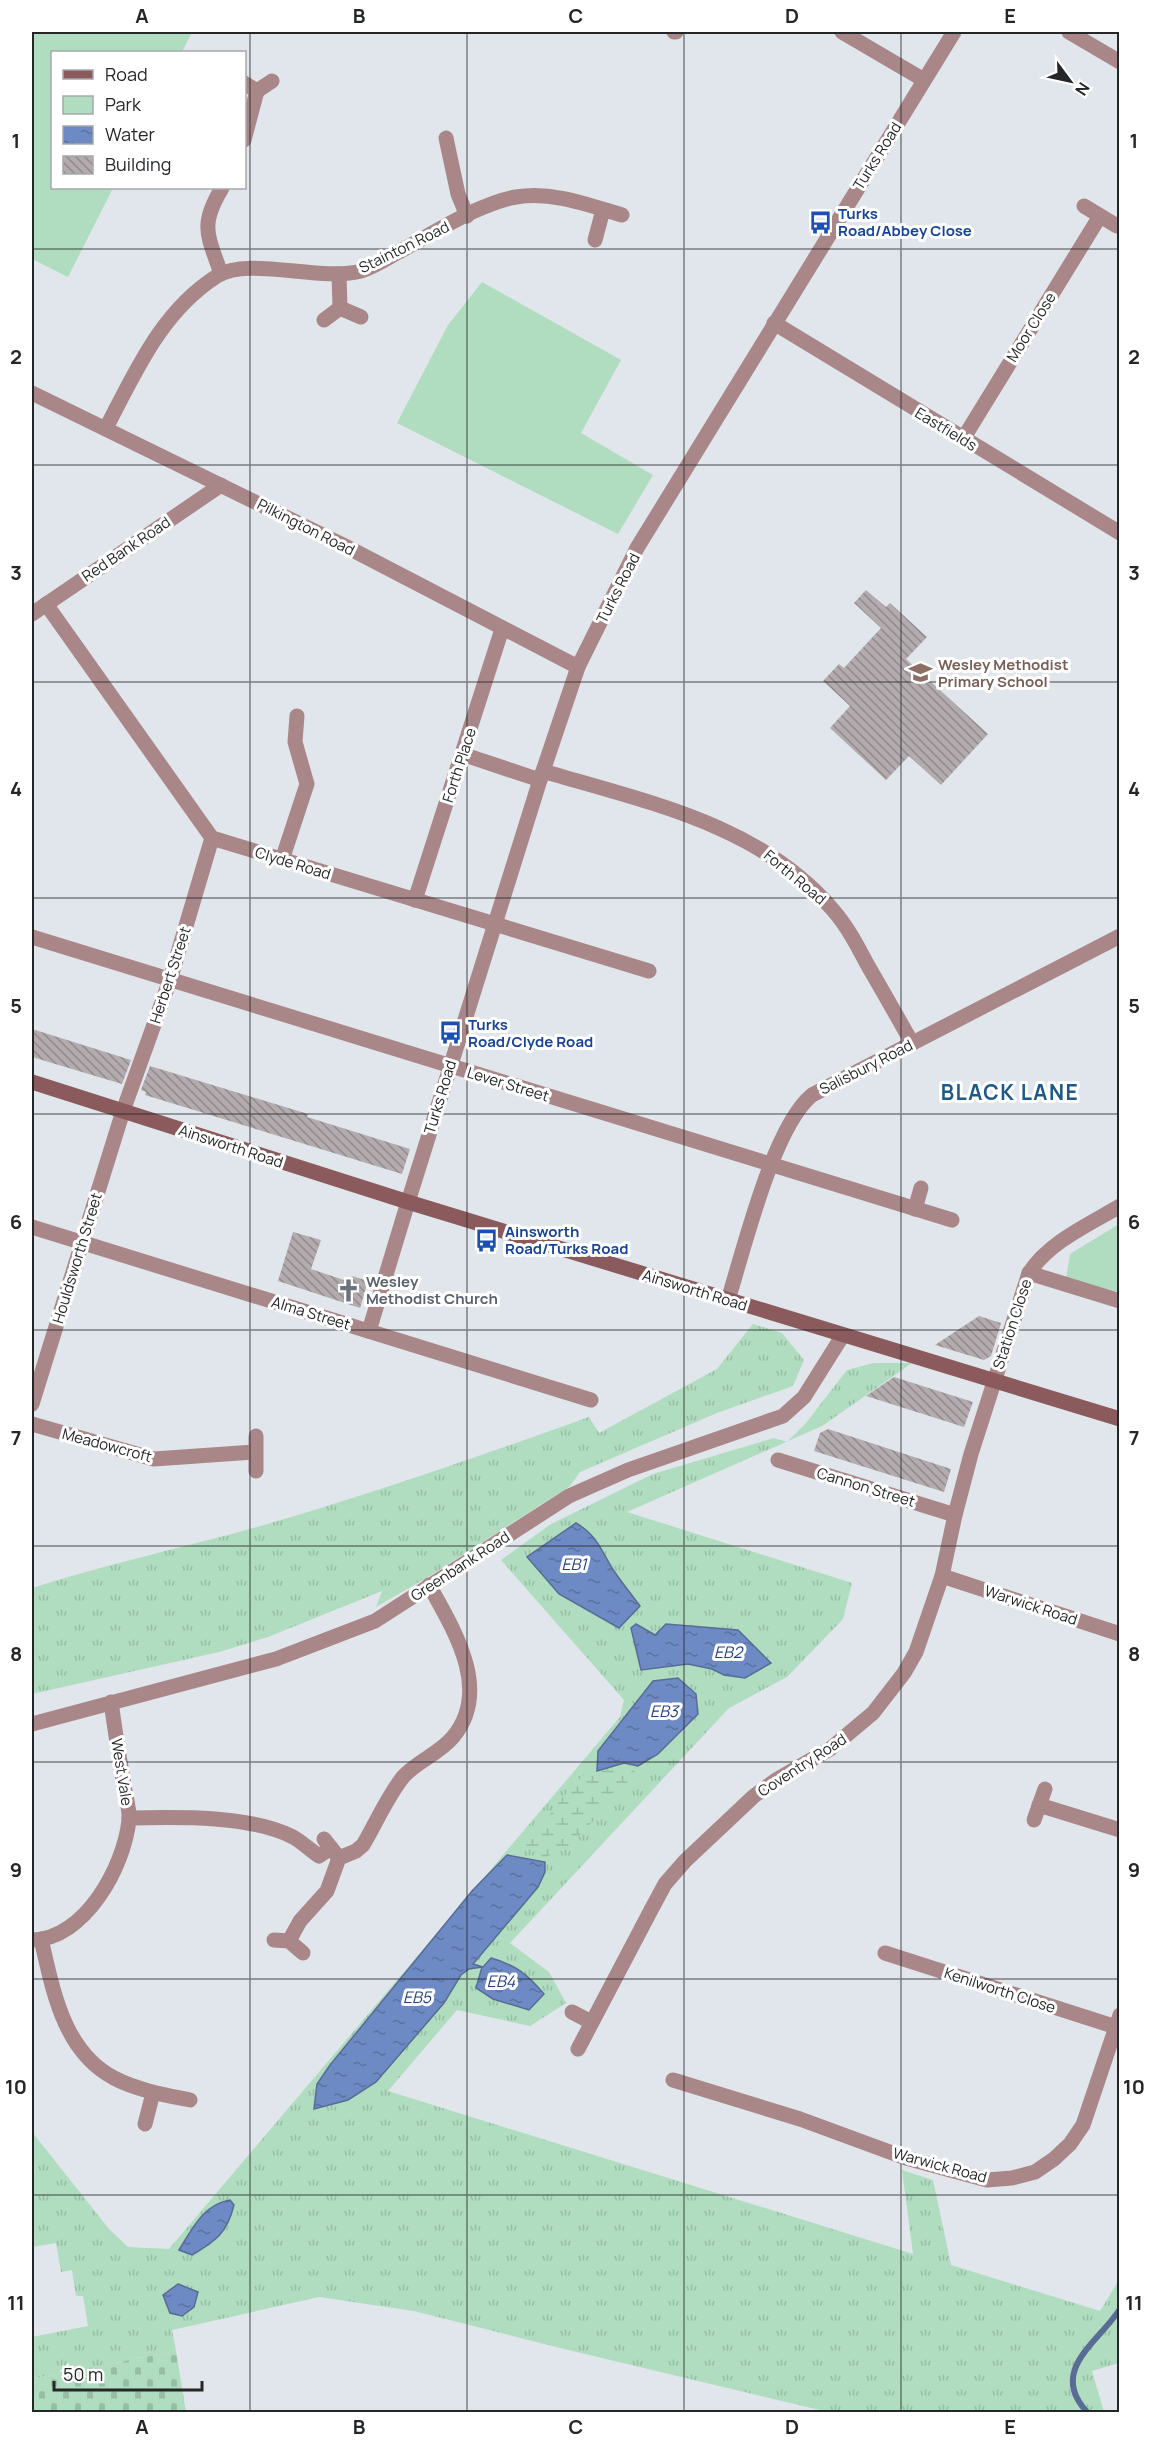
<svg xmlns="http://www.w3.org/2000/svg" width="1151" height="2444" font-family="Manrope,sans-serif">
	<defs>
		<pattern id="grass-tufts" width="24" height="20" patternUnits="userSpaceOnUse" patternTransform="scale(1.5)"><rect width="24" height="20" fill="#b0dcbf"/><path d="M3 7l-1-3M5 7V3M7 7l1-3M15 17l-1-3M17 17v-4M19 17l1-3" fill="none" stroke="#97bda4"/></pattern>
		<pattern id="wetland-marsh" width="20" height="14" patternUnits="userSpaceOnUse" patternTransform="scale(1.5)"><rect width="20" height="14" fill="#b0dcbf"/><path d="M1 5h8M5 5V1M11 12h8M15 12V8" fill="none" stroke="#97bda4"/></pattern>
		<pattern id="cemetery-stones" width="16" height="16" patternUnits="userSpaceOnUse" patternTransform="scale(1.5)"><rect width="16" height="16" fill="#b0dcbf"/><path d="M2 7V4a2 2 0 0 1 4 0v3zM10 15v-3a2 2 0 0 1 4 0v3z" fill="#97bda4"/></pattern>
		<pattern id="water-ripples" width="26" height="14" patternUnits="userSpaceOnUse" patternTransform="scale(1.5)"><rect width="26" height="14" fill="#6e8ac4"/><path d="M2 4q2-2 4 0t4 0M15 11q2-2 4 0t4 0" fill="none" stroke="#5a719f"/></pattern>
		<pattern id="building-back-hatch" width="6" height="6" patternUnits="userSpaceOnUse" patternTransform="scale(1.5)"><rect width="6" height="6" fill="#b3abae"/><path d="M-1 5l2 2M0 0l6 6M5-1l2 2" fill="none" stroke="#918b8e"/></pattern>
	</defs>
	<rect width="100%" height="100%" fill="#e0e6eb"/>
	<!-- grass -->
	<g fill="url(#grass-tufts)">
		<path d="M753,1324l29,9 22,27 -11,26 -76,27 -137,59 -10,14 -137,88 -57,33 6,-16 -114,46 -49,15 -187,42v-106c69,-22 140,-38 211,-57 117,-33 231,-73 346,-114l10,16 118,-64z"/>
		<path d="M874,1363h38l-90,63 -195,86 225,71 -9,36 -56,58 -58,31 -219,235 39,29 17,31 -36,23 -73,-16 -69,81 525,163 -11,-84 31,10 18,85 149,46 19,-31v83l-27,8 12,41h-276l-272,-65 -142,-36 -95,-14 -147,33 4,21 -144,28v-42l56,-11 -5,-30h-7l-4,-26 -11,2 -5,-29 -24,4v-115l77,97 19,18 41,2 451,-532 4,-17 -123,-140 50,-36 102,-50 121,-36 13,4 19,-19 41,-53z"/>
	</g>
	<!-- wetland -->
	<path fill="url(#wetland-marsh)" d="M597,1761v10l27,-8 14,3 -16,24 -55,59 -25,9 -17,-13 -2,-9 19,-11 19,-26z"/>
	<!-- cemetery -->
	<path fill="url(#cemetery-stones)" d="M176,2351l10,61h-154v-33z"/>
	<!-- green -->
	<g fill="#b0dcbf">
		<path d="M32,32h160l-10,20h-130v136h61l-45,89 -36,-18z"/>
		<path d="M482,282l139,78 -40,73 72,42 -35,59 -221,-111 51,-98z"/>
		<path d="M1119,1224v68l-53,-13 4,-25z"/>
	</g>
	<!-- water -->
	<g fill="url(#water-ripples)" stroke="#586c95" stroke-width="1.5">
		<path d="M576,1523c22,13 25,28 38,48 8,12 17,23 26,35l-21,22 -60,-34 -32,-37z"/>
		<path d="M636,1624l19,11 11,-11 72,6 33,33 -26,15 -21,-3 -12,-6 -24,-5 -47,6 -10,-42z"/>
		<path d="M678,1678l18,16 2,20 -40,40 -20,12 -14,-3 -27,8 1,-20 55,-70z"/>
		<path d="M507,1855l38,7v10l-7,15 -65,77 10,3 8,-9c25,7 36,16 53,36l-15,16 -36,-11 -17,-11 6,-21 -13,2 -8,6 -17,28 -68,79 -28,18 -34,9 3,-25 13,-19 142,-174z"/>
		<path d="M230,2200l4,5c-7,28 -18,36 -42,50l-13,-5c13,-21 25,-46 51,-50z"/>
		<path d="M178,2284l20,8 -4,15 -12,9 -12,-3 -7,-18z"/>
	</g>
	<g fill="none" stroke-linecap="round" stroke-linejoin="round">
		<!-- stream -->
		<path stroke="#586c95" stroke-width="6" d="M1087,2412c-39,-42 12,-70 33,-103"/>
	</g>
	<!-- building -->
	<g fill="url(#building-back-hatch)">
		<path d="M866,590l20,17 4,-4 37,34 -21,22 82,75 -47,51 -32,-29 -23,24 -56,-52 20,-22 -27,-25 16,-17 5,4 37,-40 -27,-25z"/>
		<path d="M32,1029l99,31 -9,24 -90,-27z"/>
		<path d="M150,1066l158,48 -1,3 103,32 -8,25 -257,-79 1,-3 -5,-2z"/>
		<path d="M293,1232l28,8 -10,29 39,13 2,-6 16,5 -8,27 -82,-27z"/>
		<path d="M979,1316l22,7 -10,33 -7,4 -49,-15z"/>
		<path d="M894,1377l79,25 -9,25 -98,-31z"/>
		<path d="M828,1429l123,40 -7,23 -130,-41 6,-18z"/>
	</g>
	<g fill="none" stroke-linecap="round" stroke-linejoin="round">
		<!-- pedestrian -->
		<path stroke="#a98788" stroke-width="15" d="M129,1818c48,-1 121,-3 164,19 9,5 17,13 26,19l12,-8"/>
		<!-- minor -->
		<g stroke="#a98788" stroke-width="15">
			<path d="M674,32h2"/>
			<path d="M842,32l82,48"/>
			<path d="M1069,32l51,30"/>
			<path d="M244,83l13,8 15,-10"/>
			<path d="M446,138l12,56 9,22"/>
			<path d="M244,140l13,-49"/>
			<path d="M1084,206l33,20"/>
			<path d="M595,240l8,-30"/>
			<path d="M221,274c-13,-39 -22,-48 1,-86"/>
			<path d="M339,274l1,34"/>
			<path d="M324,320l16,-12 21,9"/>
			<path d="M774,323l346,210"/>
			<path d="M32,393l313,153 233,121"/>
			<path d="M106,428c30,-57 55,-116 111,-152 32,-20 103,6 144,-5 13,-4 25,-12 36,-18 34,-18 82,-50 119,-56 37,-6 72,8 106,18"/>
			<path d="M963,439l137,-223"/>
			<path d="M46,604l166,234 437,133"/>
			<path d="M32,614l189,-129"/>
			<path d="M462,754l78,26"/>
			<path d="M543,771c103,31 217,53 290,139 14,16 24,35 34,54 15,26 30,52 45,79"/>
			<path d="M282,860l25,-76 -12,-42 2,-26"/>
			<path d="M415,900l87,-271"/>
			<path d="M32,937l920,283"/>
			<path d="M915,1209l6,-21"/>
			<path d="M32,1227l559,173"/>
			<path d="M1029,1273l91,28"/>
			<path d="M728,1300c16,-51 45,-173 84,-205l308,-159"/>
			<path d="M369,1331l39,-129"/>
			<path d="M32,1404l91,-293 47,-131 42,-142"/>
			<path d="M32,1424l122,35 100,-7"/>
			<path d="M256,1436v35"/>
			<path d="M778,1460l177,55"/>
			<path d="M942,1576l178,58"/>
			<path d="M32,1724l244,-65 99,-38 194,-125 59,-26 155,-54 21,-19 39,-62"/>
			<path d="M1039,1805l81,25"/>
			<path d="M1034,1820l11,-31"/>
			<path d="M324,1839l15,19"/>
			<path d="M41,1939c12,51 22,112 73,139 23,12 51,17 76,22"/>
			<path d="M32,1940c53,-1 92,-73 97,-120 1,-11 -4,-25 -5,-36 -5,-27 -9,-54 -13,-82"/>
			<path d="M274,1940l15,1 14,12"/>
			<path d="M289,1941l11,-20 27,-30 12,-33 17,-7 7,-6c13,-22 24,-48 40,-68 14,-16 36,-23 50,-40 39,-47 1,-107 -24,-152"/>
			<path d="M885,1953l231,74"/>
			<path d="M572,2012l19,10"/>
			<path d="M578,2049l73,-139 14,-26 20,-23 69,-65 22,-16 54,-31 43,-36 31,-40 12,-21 26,-76 13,-61 16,-61 58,-181c20,-31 59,-48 91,-67"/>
			<path d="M673,2080l127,39 106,39 81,22 25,-2 23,-6 19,-13 16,-15 13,-19 37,-110"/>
			<path d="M145,2124l8,-31"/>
		</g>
		<!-- tertiary -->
		<path stroke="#a98788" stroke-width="15" d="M408,1202l132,-422 38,-113 59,-119 317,-516"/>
		<!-- secondary -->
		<path stroke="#8a5a5c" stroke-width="15" d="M32,1082l376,120 712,217"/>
	</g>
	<!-- grid -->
	<path fill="none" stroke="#242628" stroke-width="1.5" stroke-opacity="0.55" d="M250,32v2380M467,32v2380M684,32v2380M901,32v2380M32,249h1088M32,465h1088M32,682h1088M32,898h1088M32,1114h1088M32,1330h1088M32,1546h1088M32,1762h1088M32,1979h1088M32,2195h1088"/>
	<!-- icons -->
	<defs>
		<symbol id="bus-bare" viewBox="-9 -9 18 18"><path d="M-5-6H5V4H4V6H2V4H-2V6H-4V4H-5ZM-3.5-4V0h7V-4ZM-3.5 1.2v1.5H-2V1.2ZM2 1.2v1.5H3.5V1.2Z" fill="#1a4fb4" stroke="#fff" stroke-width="2.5" paint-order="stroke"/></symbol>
		<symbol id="school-bare" viewBox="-9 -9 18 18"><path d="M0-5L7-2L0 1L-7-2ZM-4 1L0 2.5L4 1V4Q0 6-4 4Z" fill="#8d6e63" stroke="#fff" stroke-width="2.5" paint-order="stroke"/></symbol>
		<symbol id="church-bare" viewBox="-9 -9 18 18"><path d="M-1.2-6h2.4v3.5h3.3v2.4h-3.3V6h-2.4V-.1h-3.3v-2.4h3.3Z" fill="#6b7280" stroke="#fff" stroke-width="2.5" paint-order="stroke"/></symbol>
	</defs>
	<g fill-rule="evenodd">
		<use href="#bus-bare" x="804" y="206" width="33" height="33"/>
		<use href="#school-bare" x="904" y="656" width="33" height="33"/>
		<use href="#bus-bare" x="434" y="1016" width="33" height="33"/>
		<use href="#bus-bare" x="470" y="1224" width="33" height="33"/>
		<use href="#church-bare" x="332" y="1274" width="33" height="33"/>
	</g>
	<g text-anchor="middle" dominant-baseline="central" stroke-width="6" stroke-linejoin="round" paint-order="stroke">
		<!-- street labels -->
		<g font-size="15" fill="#242628" stroke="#fff">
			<text transform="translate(877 156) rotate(-58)">Turks Road</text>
			<text transform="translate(404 247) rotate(-26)">Stainton Road</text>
			<text transform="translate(1031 327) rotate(-58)">Moor Close</text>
			<text transform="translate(946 429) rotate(31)">Eastfields</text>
			<text transform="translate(306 527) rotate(27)">Pilkington Road</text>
			<text transform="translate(126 549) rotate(-34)">Red Bank Road</text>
			<text transform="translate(618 588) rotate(-63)">Turks Road</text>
			<text transform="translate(459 765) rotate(-72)">Forth Place</text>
			<text transform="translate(293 863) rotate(17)">Clyde Road</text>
			<text transform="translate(795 877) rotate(40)">Forth Road</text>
			<text transform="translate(170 975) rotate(-72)">Herbert Street</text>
			<text transform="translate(866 1067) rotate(-27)">Salisbury Road</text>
			<text transform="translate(508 1084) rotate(17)">Lever Street</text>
			<text transform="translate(440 1097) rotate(-73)">Turks Road</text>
			<text transform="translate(231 1146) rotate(18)">Ainsworth Road</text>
			<text transform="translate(77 1258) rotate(-73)">Houldsworth Street</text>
			<text transform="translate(695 1290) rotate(17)">Ainsworth Road</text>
			<text transform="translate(311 1313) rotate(17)">Alma Street</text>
			<text transform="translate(1012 1324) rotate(-72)">Station Close</text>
			<text transform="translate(107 1445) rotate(15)">Meadowcroft</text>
			<text transform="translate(866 1487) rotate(17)">Cannon Street</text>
			<text transform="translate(460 1566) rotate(-33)">Greenbank Road</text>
			<text transform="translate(1031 1605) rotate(18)">Warwick Road</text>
			<text transform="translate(802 1765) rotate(-33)">Coventry Road</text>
			<text transform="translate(122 1772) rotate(81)">West Vale</text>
			<text transform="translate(1000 1990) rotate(18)">Kenilworth Close</text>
			<text transform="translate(940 2165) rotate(15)">Warwick Road</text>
		</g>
		<!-- transit labels -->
		<g font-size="15" font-weight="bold" fill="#164399" stroke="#fff" text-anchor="start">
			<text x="838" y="213">Turks<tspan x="838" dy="17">Road/Abbey Close</tspan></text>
			<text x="468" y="1024">Turks<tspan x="468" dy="17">Road/Clyde Road</tspan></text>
			<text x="505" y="1231">Ainsworth<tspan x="505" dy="17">Road/Turks Road</tspan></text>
		</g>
		<!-- education labels -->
		<g font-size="15" font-weight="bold" fill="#785e54" stroke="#fff" text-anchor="start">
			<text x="938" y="664">Wesley Methodist<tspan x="938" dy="17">Primary School</tspan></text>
		</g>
		<!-- worship labels -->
		<g font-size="15" font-weight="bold" fill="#5b616d" stroke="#fff" text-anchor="start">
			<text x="366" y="1281">Wesley<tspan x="366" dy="17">Methodist Church</tspan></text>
		</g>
		<!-- water labels -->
		<g font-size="16" font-style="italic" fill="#203d84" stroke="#fff">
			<text x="574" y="1564">EB1</text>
			<text x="728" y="1652">EB2</text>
			<text x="664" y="1711">EB3</text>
			<text x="501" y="1981">EB4</text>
			<text x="417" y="1997">EB5</text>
		</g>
		<!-- district labels -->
		<g font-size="21" font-weight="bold" letter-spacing="1.5" fill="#1d5989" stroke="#fff">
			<text x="1010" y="1092">BLACK LANE</text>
		</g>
	</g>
	<!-- border -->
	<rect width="1151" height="2444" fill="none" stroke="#ffffff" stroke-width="66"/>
	<!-- legend -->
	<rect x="51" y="51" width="195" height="138" fill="#ffffff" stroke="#a7a8a9" stroke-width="1.5"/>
	<rect x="63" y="70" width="30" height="9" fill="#8a5a5c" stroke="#a7a8a9" stroke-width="1.5"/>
	<text x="105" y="81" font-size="18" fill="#242628">Road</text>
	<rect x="63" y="96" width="30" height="18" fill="#b0dcbf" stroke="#a7a8a9" stroke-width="1.5"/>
	<text x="105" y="111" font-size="18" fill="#242628">Park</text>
	<rect x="63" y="126" width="30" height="18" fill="url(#water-ripples)" stroke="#a7a8a9" stroke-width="1.5"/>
	<text x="105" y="141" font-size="18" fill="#242628">Water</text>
	<rect x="63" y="156" width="30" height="18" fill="url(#building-back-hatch)" stroke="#a7a8a9" stroke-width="1.5"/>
	<text x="105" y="171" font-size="18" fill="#242628">Building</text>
	<!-- north arrow -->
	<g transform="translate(1070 81) rotate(123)" stroke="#ffffff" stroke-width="4.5" paint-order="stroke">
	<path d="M0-4.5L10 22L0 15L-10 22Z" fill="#242628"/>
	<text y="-9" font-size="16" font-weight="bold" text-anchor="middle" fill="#242628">N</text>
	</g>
	<!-- scale -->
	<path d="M54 2381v9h148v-9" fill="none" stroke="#242628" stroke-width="3"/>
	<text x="63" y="2381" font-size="18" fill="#242628" stroke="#ffffff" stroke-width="4.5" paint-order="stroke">50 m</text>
	<rect x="33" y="33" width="1085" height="2378" fill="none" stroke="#242628" stroke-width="2"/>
	<g font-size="20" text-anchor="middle" font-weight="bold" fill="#242628">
		<text x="142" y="23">A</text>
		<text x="359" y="23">B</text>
		<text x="576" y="23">C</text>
		<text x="792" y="23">D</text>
		<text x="1010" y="23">E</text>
		<text x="16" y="148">1</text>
		<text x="1134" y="148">1</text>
		<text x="16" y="364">2</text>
		<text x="1134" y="364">2</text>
		<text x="16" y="580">3</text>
		<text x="1134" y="580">3</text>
		<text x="16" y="796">4</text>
		<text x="1134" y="796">4</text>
		<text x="16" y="1013">5</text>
		<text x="1134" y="1013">5</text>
		<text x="16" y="1229">6</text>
		<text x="1134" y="1229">6</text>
		<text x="16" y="1445">7</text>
		<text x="1134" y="1445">7</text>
		<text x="16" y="1661">8</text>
		<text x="1134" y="1661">8</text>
		<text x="16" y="1877">9</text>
		<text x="1134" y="1877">9</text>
		<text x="16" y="2094">10</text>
		<text x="1134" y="2094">10</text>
		<text x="16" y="2310">11</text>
		<text x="1134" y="2310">11</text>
		<text x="142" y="2434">A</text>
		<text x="359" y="2434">B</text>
		<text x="576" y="2434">C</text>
		<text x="792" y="2434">D</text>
		<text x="1010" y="2434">E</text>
	</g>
</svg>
